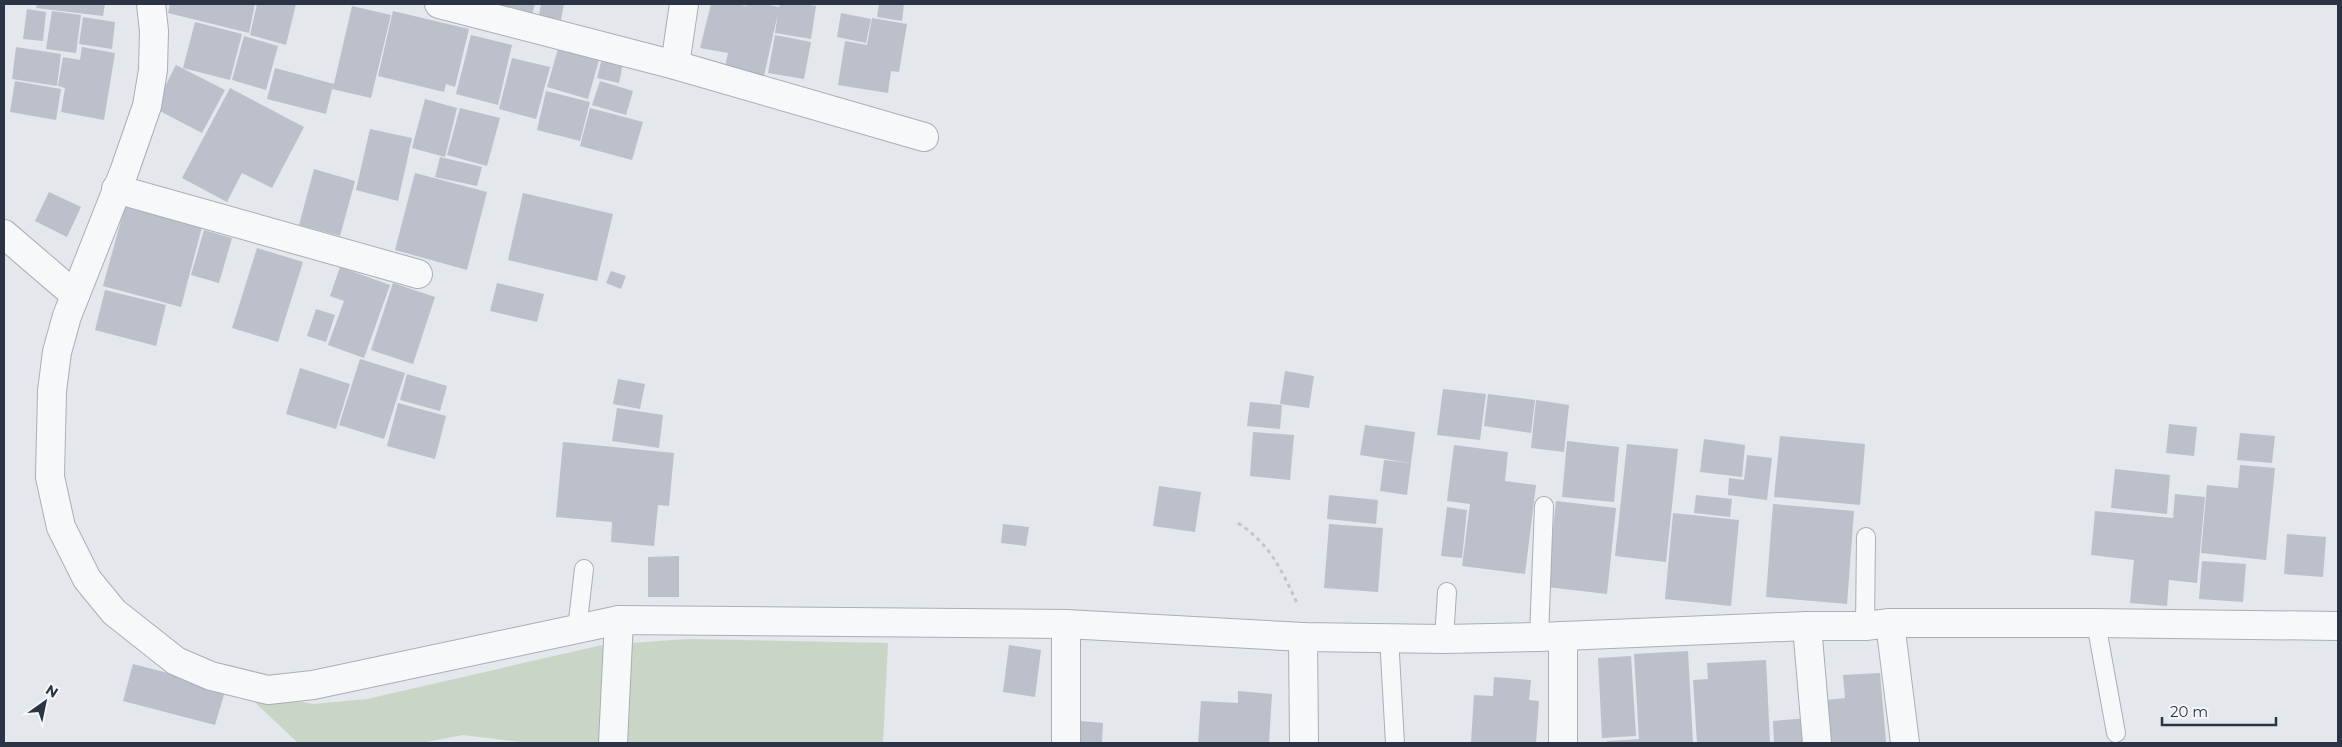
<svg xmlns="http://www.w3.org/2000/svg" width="2342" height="747" font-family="Montserrat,sans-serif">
	<rect width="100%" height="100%" fill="#e4e7ec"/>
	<!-- green -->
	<path fill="#c9d6c5" d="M688,639l200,4 -5,100h-354l-66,-8 -42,8h-123l-55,-52 70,13 54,-5 235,-54z"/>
	<!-- building -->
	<g fill="#bbc0ca">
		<path d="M37,4h68l-2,12 -67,-8z"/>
		<path d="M170,4h85l-6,29 -81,-20z"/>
		<path d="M257,4h39l-10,41 -36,-10z"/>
		<path d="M479,4h56l-5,18z"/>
		<path d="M541,4h23l-3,16 -22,-5z"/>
		<path d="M711,4h24l12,2v-2h18l14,3 1,-3h22l14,2 -5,33 -36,-6 3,-20 -14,63 -39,-9 3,-14 -28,-5z"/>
		<path d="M879,4h25l-2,17 -25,-4z"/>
		<path d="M352,6l39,9 -20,83 -39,-9 -6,25 -59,-15 8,-31 59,16z"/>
		<path d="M27,9l19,3 -3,29 -20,-2z"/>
		<path d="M52,11l29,4 -5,38 -30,-4z"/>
		<path d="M393,11l76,18 -14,58 -9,-3 -2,8 -66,-16z"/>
		<path d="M841,13l30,6 -5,24 -29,-6z"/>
		<path d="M83,17l32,5 -3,27 -33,-5z"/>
		<path d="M872,18l35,6 -8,48 -8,-1 -3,22 -50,-8 7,-44 22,4z"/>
		<path d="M195,22l47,12 -12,46 -47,-12z"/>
		<path d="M471,35l41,10 -14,60 -42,-11z"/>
		<path d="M775,35l36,7 -7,37 -36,-6z"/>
		<path d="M244,36l34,10 -12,44 -34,-10z"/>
		<path d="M16,47l45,7 -4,32 -45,-7z"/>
		<path d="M82,47l33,6 -11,67 -43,-8 4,-24 -7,-2 5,-29 17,3z"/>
		<path d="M558,49l41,11 -11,39 -41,-12z"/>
		<path d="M512,58l38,9 -14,52 -37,-10z"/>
		<path d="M602,58l21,5 -4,20 -22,-5z"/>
		<path d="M176,65l49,25 -23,43 -48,-25z"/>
		<path d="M15,81l46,8 -5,31 -46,-8z"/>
		<path d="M600,81l33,10 -7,24 -34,-10z"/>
		<path d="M230,88l74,39 -32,61 -30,-15 -15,29 -45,-24z"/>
		<path d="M546,91l44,11 -10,39 -43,-11z"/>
		<path d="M425,99l32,9 -12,49 -33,-9z"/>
		<path d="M460,108l40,10 -13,48 -40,-11z"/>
		<path d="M590,108l53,14 -11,38 -52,-14z"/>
		<path d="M370,129l42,9 -14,63 -42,-11z"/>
		<path d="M440,157l42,10 -5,19 -42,-9z"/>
		<path d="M314,169l41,12 -15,55 -41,-11z"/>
		<path d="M415,173l72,19 -20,78 -72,-20z"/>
		<path d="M49,192l32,15 -14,30 -32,-16z"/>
		<path d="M523,193l90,21 -16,67 -89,-21z"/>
		<path d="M125,206l77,21 -21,80 -78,-21z"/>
		<path d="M204,230l28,8 -13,45 -28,-8z"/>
		<path d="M257,248l46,14 -25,80 -46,-14z"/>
		<path d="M340,267l50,18 -26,73 -36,-13 16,-44 -14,-5z"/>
		<path d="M611,271l15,5 -5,13 -15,-6z"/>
		<path d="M393,283l42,14 -22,67 -42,-14z"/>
		<path d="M497,283l47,11 -7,28 -47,-11z"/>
		<path d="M105,290l61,15 -10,41 -61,-16z"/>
		<path d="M316,309l19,6 -9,27 -19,-6z"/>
		<path d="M360,359l45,14 -21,66 -45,-14z"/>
		<path d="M300,368l50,16 -14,45 -50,-15z"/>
		<path d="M1285,371l29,5 -5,32 -29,-4z"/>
		<path d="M407,374l40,12 -7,25 -40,-11z"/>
		<path d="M618,379l27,5 -5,25 -27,-5z"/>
		<path d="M1443,389l43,5 -6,46 -43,-5z"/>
		<path d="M1488,394l47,6 -4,33 -47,-7z"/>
		<path d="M1536,400l33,5 -5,47 -33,-4z"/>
		<path d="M1250,402l32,3 -2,24 -33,-3z"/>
		<path d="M398,403l48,13 -11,43 -48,-13z"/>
		<path d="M617,408l46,7 -4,33 -47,-7z"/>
		<path d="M2169,424l28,3 -3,29 -28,-3z"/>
		<path d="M1365,425l50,7 -4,31 -51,-8z"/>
		<path d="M1253,432l41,3 -4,45 -40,-4z"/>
		<path d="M2240,433l35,3 -3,27 -35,-3z"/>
		<path d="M1780,436l85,8 -5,61 -86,-8z"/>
		<path d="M1704,439l41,6 -3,32 -42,-5z"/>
		<path d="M1567,441l52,6 -5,55 -52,-5z"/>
		<path d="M563,442l111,11 -5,53 -11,-1 -4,41 -43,-4 1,-20 -56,-5z"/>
		<path d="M1627,444l51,5 -12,113 -51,-6z"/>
		<path d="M1454,445l54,7 -3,29 31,4 -11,89 -63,-8 8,-62 -23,-3z"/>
		<path d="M1747,455l25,3 -5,42 -39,-5 1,-17 15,2z"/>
		<path d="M1384,460l27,3 -4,32 -27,-4z"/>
		<path d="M2240,465l35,3 -9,92 -65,-7 6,-68 31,3z"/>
		<path d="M2115,469l55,6 -3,39 -56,-6z"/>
		<path d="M1159,486l42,6 -6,40 -42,-6z"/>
		<path d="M2175,494l30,3 -8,86 -28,-3 -2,26 -37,-3 4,-43 -43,-5 4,-44 78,7z"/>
		<path d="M1329,495l49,5 -2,24 -49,-5z"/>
		<path d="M1696,495l36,4 -2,18 -36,-4z"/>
		<path d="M1556,501l60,7 -9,86 -60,-7z"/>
		<path d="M1773,504l81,7 -7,93 -81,-7z"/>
		<path d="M1447,507l20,3 -5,48 -21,-2z"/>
		<path d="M1673,513l66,7 -8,86 -66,-7z"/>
		<path d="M1003,524l26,3 -3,19 -25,-3z"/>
		<path d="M1329,524l54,4 -5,64 -54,-4z"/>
		<path d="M2287,534l39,3 -3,40 -39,-3z"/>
		<path d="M679,556v41h-31v-40z"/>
		<path d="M2202,561l44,3 -3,38 -44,-3z"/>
		<path d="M1009,645l32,5 -6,47 -32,-5z"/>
		<path d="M1688,651l5,92h-86v-2l32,-2 -5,-85z"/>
		<path d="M1631,656l5,80 -34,2 -4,-80z"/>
		<path d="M1766,660l4,83h-73l-4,-63 15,-1 -1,-16z"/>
		<path d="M133,664l93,24 -11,37 -92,-24z"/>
		<path d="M1880,673l6,69 -56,1 -3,-43 18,-2 -2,-23z"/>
		<path d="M1494,677l37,3 -2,20 10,1 -3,42h-65l3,-48 19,1z"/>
		<path d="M1238,691l34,3 -3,49h-71l3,-42 37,2z"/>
		<path d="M1808,718l2,25h-36l-1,-22z"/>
		<path d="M1081,721l22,2 -1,20h-23z"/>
	</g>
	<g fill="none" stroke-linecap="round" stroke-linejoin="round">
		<defs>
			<g id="service">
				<path d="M2096,623l20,110"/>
				<path d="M1865,626l1,-89"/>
				<path d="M577,629l7,-60"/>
				<path d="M1389,637l6,106"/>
				<path d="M1539,637l5,-131"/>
				<path d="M1444,639l3,-47"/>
			</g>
			<g id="minor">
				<path d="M439,4l236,61 249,72"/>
				<path d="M675,65l9,-61"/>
				<path d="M116,189l302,85"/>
				<path d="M4,234l71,61"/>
				<path d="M1890,623l15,120"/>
				<path d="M1066,624v119"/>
				<path d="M1807,626l10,117"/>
				<path d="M1563,636v107"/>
				<path d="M1303,637l1,106"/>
				<path d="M613,743l6,-123"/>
			</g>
			<path id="tertiary" d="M151,4l3,27 -1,39 -6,36 -23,66 -57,144 -10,36 -5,39 -2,86 11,50 26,52 27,33 62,49 35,15 57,14 45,-5 306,-65 447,4 237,13 141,2 95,-2 268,-11h58l25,-3h206l242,3"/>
		</defs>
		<!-- service casing -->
		<use href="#service" stroke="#a9aeb7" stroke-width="20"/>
		<!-- minor casing -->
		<use href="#minor" stroke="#a9aeb7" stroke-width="30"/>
		<!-- tertiary casing -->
		<use href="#tertiary" stroke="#a9aeb7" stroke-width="30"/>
		<!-- path -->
		<path stroke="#c2c5cb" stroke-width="3" stroke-dasharray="4 4" stroke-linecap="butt" d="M1238,523c32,21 43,46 59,80"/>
		<!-- service -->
		<use href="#service" stroke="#f7f8fa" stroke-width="18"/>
		<!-- minor -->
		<use href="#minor" stroke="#f7f8fa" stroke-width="28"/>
		<!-- tertiary -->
		<use href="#tertiary" stroke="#f7f8fa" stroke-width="28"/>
	</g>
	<!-- border -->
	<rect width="2342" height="747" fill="none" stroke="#2b3445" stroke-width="10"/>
	<!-- north arrow -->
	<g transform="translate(45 702) rotate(33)" stroke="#f4f6f9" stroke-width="4" paint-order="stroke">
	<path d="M0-4L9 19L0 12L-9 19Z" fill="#2b3445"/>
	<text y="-8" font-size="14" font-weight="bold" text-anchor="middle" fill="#2b3445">N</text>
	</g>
	<!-- scale -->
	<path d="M2162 717v8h114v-8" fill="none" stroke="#2b3445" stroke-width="2.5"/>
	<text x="2170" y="717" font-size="15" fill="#2b3445" stroke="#f4f6f9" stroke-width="4" paint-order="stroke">20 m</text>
</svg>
